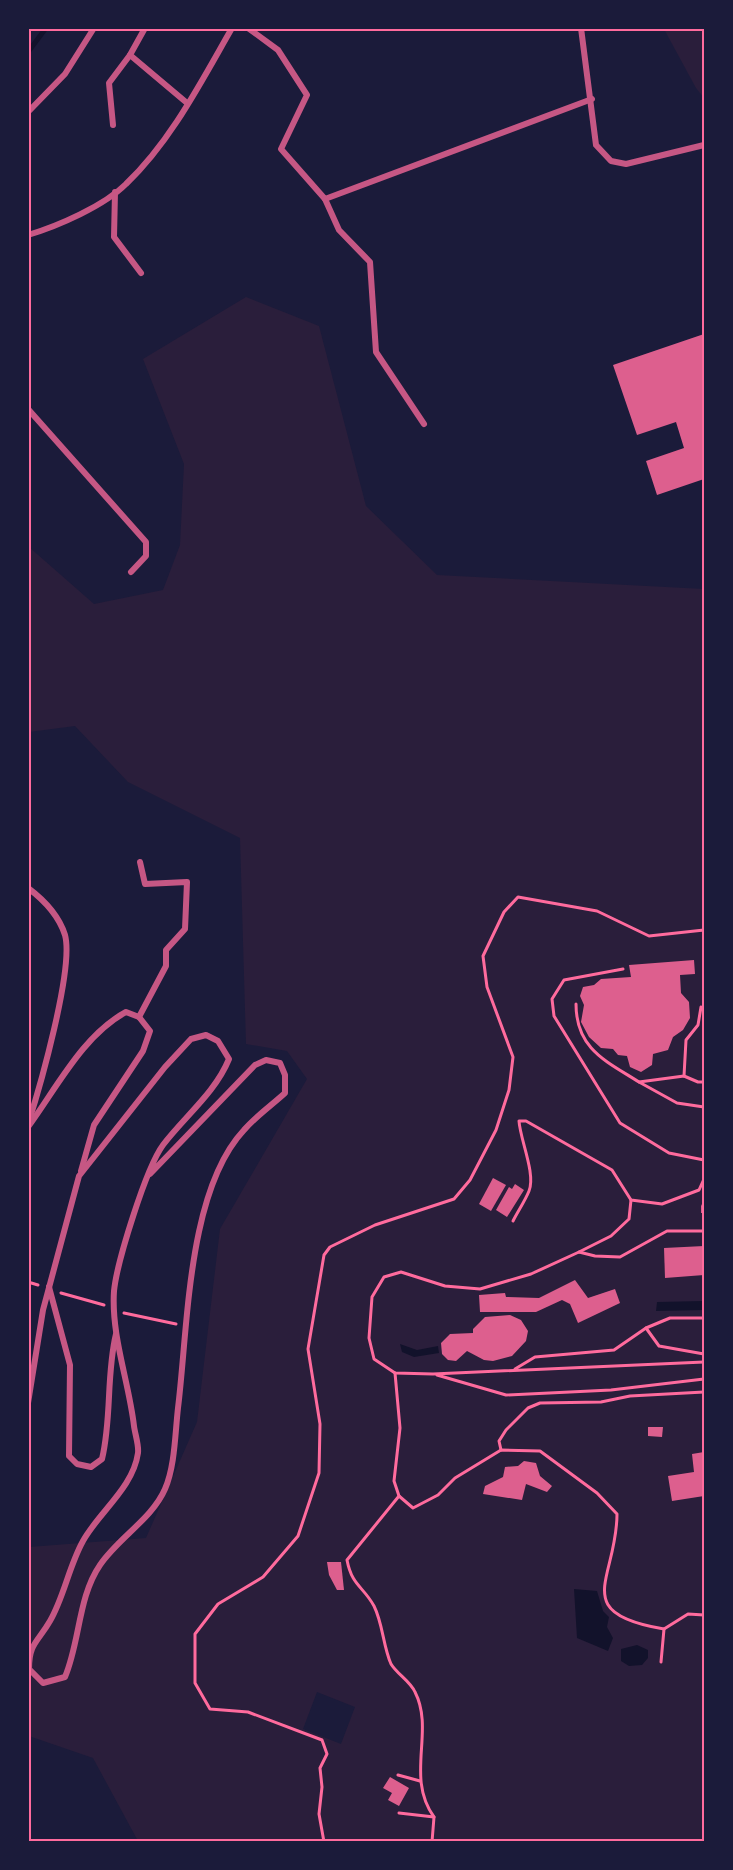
<svg xmlns="http://www.w3.org/2000/svg" width="733" height="1870" font-family="'Public Sans',sans-serif">
	<rect width="100%" height="100%" fill="#1b1b3a"/>
	<!-- green -->
	<g fill="#2a1e3b" fill-rule="evenodd">
		<path d="M664,29h40v69l-8,-10z"/>
		<path d="M246,297l73,29 47,180 71,69 267,14v1252h-566l-45,-83 -64,-22v-189l117,-9 51,-116 23,-193 87,-150 -20,-28 -41,-7 -6,-206 -112,-56 -53,-56 -46,6v-185l65,57 69,-14 17,-45 4,-81 -41,-105zM317,1692l38,15 -14,37 -38,-15z"/>
	</g>
	<!-- water -->
	<g fill="#12122b">
		<path d="M704,1295v15l-48,1 1,-9 46,-1z"/>
		<path d="M400,1344l17,6 21,-4 1,7 -25,4 -12,-5z"/>
		<path d="M574,1589l23,2 6,20 6,6 -2,10 6,11 -5,13 -31,-13z"/>
		<path d="M637,1645l11,5v8l-6,7 -13,1 -8,-5v-12z"/>
	</g>
	<g fill="none" stroke-linecap="round" stroke-linejoin="round">
		<!-- stream -->
		<path stroke="#12122b" stroke-width="5" d="M28,52l18,-24"/>
	</g>
	<!-- building -->
	<g fill="#dd5f8e">
		<path d="M704,334v145l-47,16 -11,-34 38,-13 -8,-26 -39,13 -24,-70z"/>
		<path d="M694,960l1,14 -15,1 1,18 8,9 1,16 -7,12 -10,7 -5,13 -15,4 -1,11 -11,7 -11,-5 -3,-11 -9,-1 -5,-6 -12,-1 -12,-11 -8,-15 3,-17 -4,-9 3,-9 11,-2 7,-6 30,-2 -2,-12z"/>
		<path d="M493,1178l13,7 -15,26 -12,-7z"/>
		<path d="M515,1184l9,6 -17,27 -11,-7 13,-23 3,2z"/>
		<path d="M704,1200v13h-3v-7z"/>
		<path d="M704,1246v29l-39,3 -1,-30z"/>
		<path d="M575,1280l13,18 27,-9 5,14 -42,20 -8,-19 -8,-4 -26,12h-56l-1,-17 26,-2 1,4 33,1z"/>
		<path d="M510,1315l11,5 7,11 -2,10 -14,15 -19,5 -9,-1 -17,-9 -11,10 -8,-1 -6,-6 -1,-11 9,-9 23,-1v-4l12,-12z"/>
		<path d="M648,1427h15l-1,10 -14,-1z"/>
		<path d="M704,1452v44l-32,5 -4,-25 26,-4 -2,-18z"/>
		<path d="M524,1461l12,2 4,13 12,10 -5,6 -21,-8 -4,16 -39,-6 2,-8 18,-9 2,-10 13,-1z"/>
		<path d="M327,1562h14l3,28h-7l-8,-15z"/>
		<path d="M390,1777l19,11 -10,18 -11,-6 4,-7 -9,-5z"/>
	</g>
	<g fill="none" stroke-linecap="round" stroke-linejoin="round">
		<!-- path -->
		<g stroke="#ff6b9d" stroke-width="3">
			<path d="M623,969l-59,11 -12,19 2,17 66,107 49,30 35,7"/>
			<path d="M576,1004c0,45 30,57 63,78"/>
			<path d="M684,1076l2,-36 12,-15 3,-18"/>
			<path d="M704,1082h-6l-14,-6 -45,6 38,21 27,4"/>
			<path d="M513,1221c5,-10 12,-20 16,-30 7,-17 -9,-52 -10,-70h7l86,49 19,30 31,4 37,-14 5,-11"/>
			<path d="M704,1231h-37l-47,26 -25,-1 -16,-4 -48,22 -51,15 -35,-3 -44,-14 -17,5 -12,20 -3,41 5,21 21,14 38,1 271,-12"/>
			<path d="M579,1252l32,-16 18,-17 2,-19"/>
			<path d="M28,1282l10,3"/>
			<path d="M61,1293l43,12"/>
			<path d="M124,1313l52,11"/>
			<path d="M646,1328l13,18 45,8"/>
			<path d="M515,1369l20,-12 79,-7 32,-22 24,-10h34"/>
			<path d="M395,1373l5,55 -6,53 5,15 14,12 25,-13 17,-17 46,-28 39,1 57,42 20,21c0,65 -49,99 47,115l24,-15 16,1"/>
			<path d="M437,1375l69,20 105,-5 93,-11"/>
			<path d="M501,1450l-2,-9 7,-11 22,-22 12,-5 61,-1 29,-6 74,-4"/>
			<path d="M399,1496l-52,64c5,26 16,26 27,46 9,18 9,40 17,58 6,10 19,17 24,28 20,39 -10,85 19,125l-2,25"/>
			<path d="M661,1662l3,-33"/>
			<path d="M398,1775l22,6"/>
			<path d="M399,1813l35,4"/>
			<path d="M324,1842l-5,-28 3,-27 -2,-19 7,-14 -5,-14 -74,-28 -38,-3 -15,-26v-49l23,-30 45,-27 35,-41 21,-63 1,-49 -12,-75 16,-94 6,-8 45,-22 79,-26 16,-19 26,-50 13,-40 4,-33 -26,-70 -4,-31 21,-44 14,-15 79,14 52,25 55,-6"/>
		</g>
		<!-- minor -->
		<g stroke="#c65784" stroke-width="6">
			<path d="M145,28l-15,27 57,48"/>
			<path d="M248,28l30,22 29,45 -26,54 44,50 267,-100"/>
			<path d="M581,28l15,117 15,16 15,3 78,-19"/>
			<path d="M28,112l37,-38 29,-46"/>
			<path d="M113,125l-4,-42 21,-28"/>
			<path d="M115,192l-1,45 27,36"/>
			<path d="M325,199l14,31 31,32 6,90 48,72"/>
			<path d="M28,235c30,-9 76,-29 98,-51 45,-43 75,-102 106,-156"/>
			<path d="M28,409l118,133v14l-15,16"/>
			<path d="M28,888c16,12 31,28 37,47 9,33 -25,152 -37,189"/>
			<path d="M139,1017l27,-51v-16l19,-21 2,-47 -42,2 -5,-22"/>
			<path d="M28,1127c28,-38 55,-92 98,-115l13,5 11,14 -7,20 -49,74 -13,46"/>
			<path d="M49,1287l21,78 -1,91 8,8 14,3 11,-8c10,-41 4,-84 14,-125"/>
			<path d="M28,1403l15,-93 36,-134 86,-109 26,-28 15,-4 12,6 11,18c-14,34 -44,57 -66,86 -17,23 -46,117 -49,146 -3,45 15,91 20,135 1,8 5,19 4,27 -5,35 -39,59 -55,88 -14,25 -19,56 -33,80 -12,21 -21,22 -21,48l14,14 22,-6c15,-35 13,-80 35,-112 18,-27 52,-46 65,-76 10,-23 10,-55 13,-81 10,-79 9,-217 66,-278 12,-14 28,-25 41,-37v-18l-5,-12 -14,-3 -11,5 -105,109"/>
		</g>
	</g>
	<!-- border -->
	<rect width="733" height="1870" fill="none" stroke="#1b1b3a" stroke-width="60"/>
	<rect x="30" y="30" width="673" height="1810" fill="none" stroke="#ff6b9d" stroke-width="2"/>
</svg>
